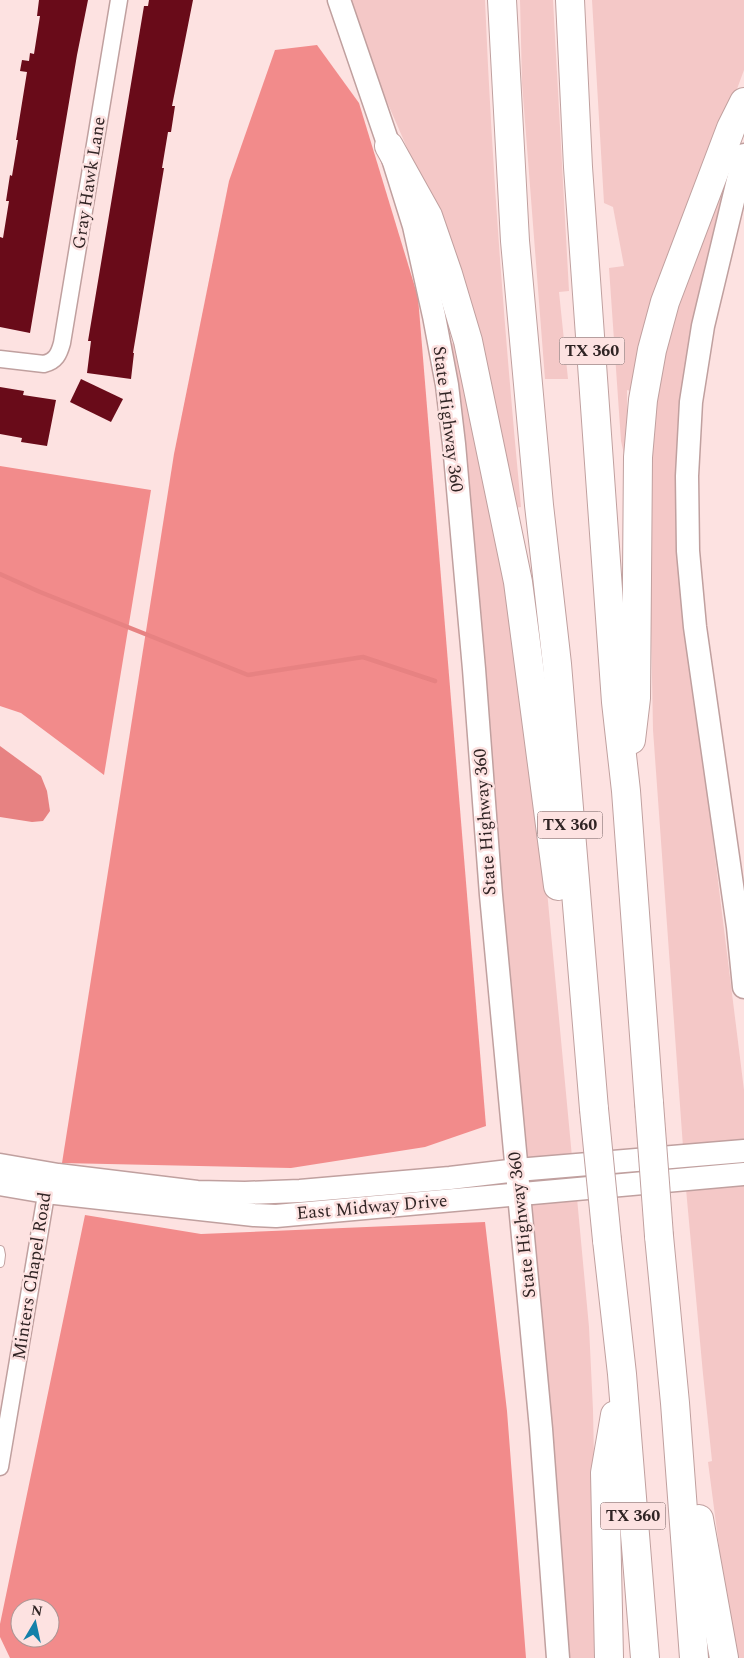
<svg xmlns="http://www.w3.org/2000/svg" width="744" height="1658" font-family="Spectral,serif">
	<rect width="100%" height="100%" fill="#fde2e1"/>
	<!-- green -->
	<g fill="#f4c8c7">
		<path d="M351,0h134c7,170 20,338 36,507l-12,2 -81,-313 -47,-108z"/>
		<path d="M520,0h33l16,291 -10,1 9,87h-23l-23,-296z"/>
		<path d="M592,0h152v70l-31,84 -82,237 -4,-1v65l-3,-1 -3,-13 -12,-173 15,-2 -11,-59 -9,-4z"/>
		<path d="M732,167l-27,106 -24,310 63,507v52l-61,5 -30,-417 -4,-212 3,-128 37,-130z"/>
		<path d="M459,342l38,177 44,308 31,330 -44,3 -5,-10 -62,-720 -12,-86z"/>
		<path d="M744,1183v475h-8l-10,-58 -18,-138 4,-1 -9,-87 -17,-185z"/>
		<path d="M577,1198l12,129 4,83 5,248h-32l-36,-445 3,-2 -1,-4 -3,-2 2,-2z"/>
	</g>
	<!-- forest -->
	<g fill="#f28b8b" fill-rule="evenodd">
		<path d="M317,45l42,58 59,194 68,829 -61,21 -134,21 -229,-5 112,-709 55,-273 46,-131z"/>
		<path d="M0,466l151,24 -47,285 -83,-62 -21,-7z"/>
		<path d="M85,1215l116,19 284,-12 22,189 19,247h-516l-10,-21v-13zM20,1608h30v30h-30z"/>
	</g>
	<!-- water -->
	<path fill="#e78282" d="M0,746l41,30 6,15 3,20 -7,10 -11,1 -32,-5z"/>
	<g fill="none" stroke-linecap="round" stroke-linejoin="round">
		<!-- stream -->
		<path stroke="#e78282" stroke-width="4.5" d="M0,574l40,18 208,83 115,-18 72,24"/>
	</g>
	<!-- building -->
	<g fill="#690b19">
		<path d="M39,0h49l-11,55 -47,278 -30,-6v-90l3,1 6,-37h-3l4,-26 2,1 6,-36h-2l11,-68 -7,-1 2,-11 7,1 1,-8 4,1 6,-38h-3z"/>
		<path d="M149,0h44l-21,106h3l-4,26h-3l-6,36h2l-31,185h1l-3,26 -44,-6 4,-32h-3l56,-335h4z"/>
		<path d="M81,379l42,20 -12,23 -41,-20z"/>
		<path d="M0,387l24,4 -1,4 33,5 -9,46 -26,-4 1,-4 -22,-4z"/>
	</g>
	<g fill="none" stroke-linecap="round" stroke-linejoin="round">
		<defs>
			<path id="service" d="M0,1250l1,5 -1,8"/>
			<g id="minor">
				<path d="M0,359l44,5c12,-3 15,-10 18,-21l57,-343"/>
				<path d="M0,1467l48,-284"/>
			</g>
			<g id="secondary">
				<path d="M339,0l50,146 25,80 20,90 13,69 7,59 20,225 17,226 50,534 17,229"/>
				<path d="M744,155l-41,171 -12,76 -4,74 1,75 7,76 43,300 6,60"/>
				<path d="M0,1165l58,10 139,17 48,1 55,-2 150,-13 67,-8 227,-19"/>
				<path d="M0,1184l46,8 208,23 22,1 468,-42"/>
			</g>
			<g id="motorway">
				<path d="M502,0l13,241 24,264 18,159 37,445"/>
				<path d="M570,0l8,167 38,535 10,89 23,312"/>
				<path d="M389,146l39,70 20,58 20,67 50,241 40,304"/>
				<path d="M631,740l5,-42 2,-241 5,-57 9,-50 13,-48 66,-174 13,-26"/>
				<path d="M659,1236l16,167 19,255"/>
				<path d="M607,1240l15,134 23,284"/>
				<path d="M699,1519l25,139"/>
				<path d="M609,1658l-4,-185 10,-58"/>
			</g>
		</defs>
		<!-- service casing -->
		<use href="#service" stroke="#c0a09f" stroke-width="10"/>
		<!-- minor casing -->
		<use href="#minor" stroke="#c0a09f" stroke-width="19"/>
		<!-- secondary casing -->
		<use href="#secondary" stroke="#c0a09f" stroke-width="25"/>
		<!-- motorway casing -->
		<use href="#motorway" stroke="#c0a09f" stroke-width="30"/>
		<!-- service -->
		<use href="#service" stroke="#fff" stroke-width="8"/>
		<!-- minor -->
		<use href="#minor" stroke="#fff" stroke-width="16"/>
		<!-- secondary -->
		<use href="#secondary" stroke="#fff" stroke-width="22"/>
		<!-- motorway -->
		<use href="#motorway" stroke="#fff" stroke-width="28"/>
		<defs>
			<g id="motorway-bridge">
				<path d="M649,1103l10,133"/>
				<path d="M594,1109l13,131"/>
			</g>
		</defs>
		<!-- motorway-bridge casing -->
		<use href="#motorway-bridge" stroke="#c0a09f" stroke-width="30" stroke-linecap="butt"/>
		<!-- motorway-bridge -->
		<use href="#motorway-bridge" stroke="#fff" stroke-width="28"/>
	</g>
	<g text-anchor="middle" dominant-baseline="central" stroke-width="5" stroke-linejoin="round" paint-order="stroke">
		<!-- shield labels -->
		<g fill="#fde2e1" stroke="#6e5d5d" stroke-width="1">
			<rect x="559.5" y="337.5" width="65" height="27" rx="4"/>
			<rect x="537.5" y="811.5" width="65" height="27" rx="4"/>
			<rect x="600.5" y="1502.5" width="65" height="27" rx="4"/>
		</g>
		<g font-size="16" font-weight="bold" fill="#302424">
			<text x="592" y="351">TX 360</text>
			<text x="570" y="825">TX 360</text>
			<text x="633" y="1516">TX 360</text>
		</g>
		<!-- street labels -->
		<g font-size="18" fill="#302424" stroke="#fde2e1">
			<text transform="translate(89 183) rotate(-81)">Gray Hawk Lane</text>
			<text transform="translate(448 419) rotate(83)">State Highway 360</text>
			<text transform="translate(485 822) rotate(-94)">State Highway 360</text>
			<text transform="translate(372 1207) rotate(-5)">East Midway Drive</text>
			<text transform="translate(522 1225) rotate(-96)">State Highway 360</text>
			<text transform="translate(32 1276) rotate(-81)">Minters Chapel Road</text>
		</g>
	</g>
	<!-- north arrow -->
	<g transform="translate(35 1623) rotate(9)"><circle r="24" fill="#fde2e1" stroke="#ab9695"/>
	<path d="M0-4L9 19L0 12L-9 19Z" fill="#1480a9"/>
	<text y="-8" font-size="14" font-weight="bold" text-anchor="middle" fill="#302424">N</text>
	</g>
</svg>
